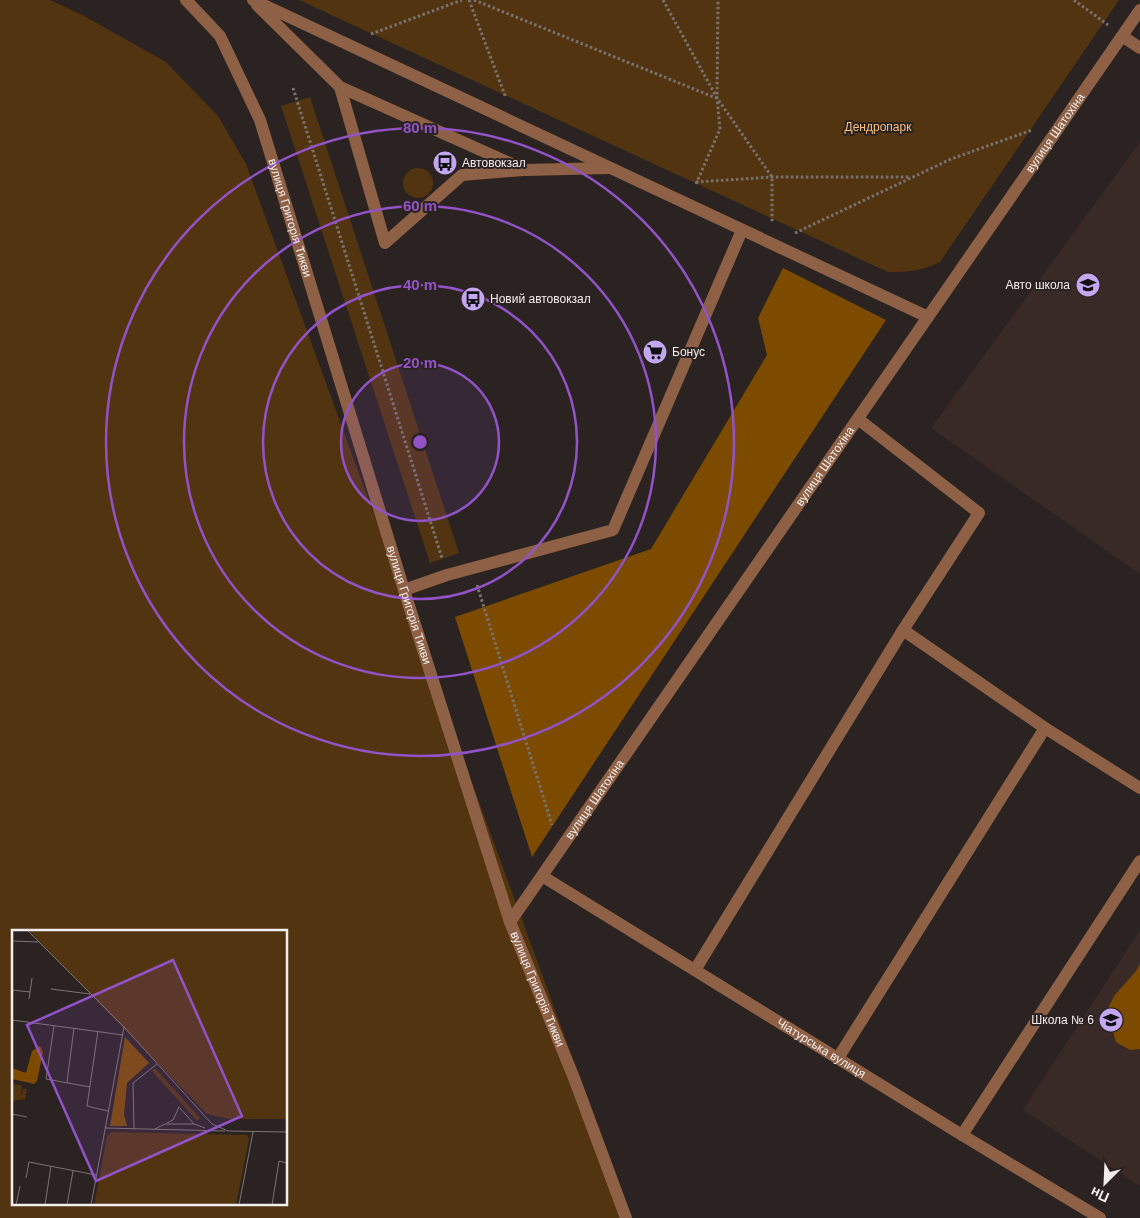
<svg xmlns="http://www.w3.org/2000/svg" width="1140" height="1218" font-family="Helvetica,sans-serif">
	<rect width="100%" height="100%" fill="#2b2321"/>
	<!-- built -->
	<g fill="#392a27">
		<path d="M1140,142v432l-209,-146z"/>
		<path d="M1140,930v256l-117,-76z"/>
	</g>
	<!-- green -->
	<g fill="#523410" fill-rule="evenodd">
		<path d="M0,0h50l34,16 82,46 52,54 28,48 385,1054h-631zM14,932h272v272h-272z"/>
		<path d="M299,0h820l-179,262c-17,9 -33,10 -52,10z"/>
		<path d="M310,97l149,456 -29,10 -149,-457z"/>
		<circle cx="418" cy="183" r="15"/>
	</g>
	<!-- forest -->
	<g fill="#7c4b00">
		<path d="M783,268l103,52 -354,537 -77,-240 196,-68 116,-194 -9,-37z"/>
		<path d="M1140,964v85l-10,1 -14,-8 -9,-31 7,-15 22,-25z"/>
	</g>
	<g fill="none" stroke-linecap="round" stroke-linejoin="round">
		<!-- path -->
		<g stroke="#797270" stroke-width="3" stroke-dasharray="2.5 2.5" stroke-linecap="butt">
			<path d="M469,0l37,98"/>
			<path d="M474,0l242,98"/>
			<path d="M663,0l54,98 55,79v46"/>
			<path d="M1074,0l34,25"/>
			<path d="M371,34l91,-34"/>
			<path d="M293,88l149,470"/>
			<path d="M696,182l76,-5h138"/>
			<path d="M696,184l24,-55 -3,-31 1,-98"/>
			<path d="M795,233l156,-74 81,-29"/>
			<path d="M477,585l75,240"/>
		</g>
		<!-- minor -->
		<g stroke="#8e6045" stroke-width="12">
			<path id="s1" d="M186,0l34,36 40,84 144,470 106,332 64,156 52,140"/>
			<path d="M253,0l675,317"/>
			<path d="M257,5l83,82 185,83 83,-2"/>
			<path d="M1122,36l18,12"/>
			<path d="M340,87l45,156 77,-68 61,-5"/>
			<path d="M404,590l43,-15 166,-45 129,-300"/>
			<path d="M903,630l142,98 95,60"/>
			<path id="s2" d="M542,876l420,259 138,83"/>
			<path id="s3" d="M510,922l630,-912"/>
			<path d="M695,970l208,-340 76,-117 -121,-94"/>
			<path d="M838,1058l207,-330"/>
			<path d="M962,1135l178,-274"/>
		</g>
	</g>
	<!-- distance rings -->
	<circle cx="420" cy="442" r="79" fill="#9353c8" fill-opacity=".12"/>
	<g fill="none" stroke="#9353c8" stroke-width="2.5">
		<circle cx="420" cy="442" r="79"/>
		<circle cx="420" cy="442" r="157"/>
		<circle cx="420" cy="442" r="236"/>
		<circle cx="420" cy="442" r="314"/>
	</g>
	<!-- icons -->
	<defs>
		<symbol id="bus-disc" viewBox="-11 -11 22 22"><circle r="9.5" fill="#c4a7f1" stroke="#2b2321"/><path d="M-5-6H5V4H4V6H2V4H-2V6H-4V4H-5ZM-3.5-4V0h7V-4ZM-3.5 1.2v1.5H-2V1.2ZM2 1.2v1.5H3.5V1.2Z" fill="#111"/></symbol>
		<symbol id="school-disc" viewBox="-11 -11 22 22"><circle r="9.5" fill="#c4a7f1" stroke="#2b2321"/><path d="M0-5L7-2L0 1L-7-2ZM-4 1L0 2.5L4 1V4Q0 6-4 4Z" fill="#111"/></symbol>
		<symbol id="supermarket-disc" viewBox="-11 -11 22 22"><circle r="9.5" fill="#c4a7f1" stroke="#2b2321"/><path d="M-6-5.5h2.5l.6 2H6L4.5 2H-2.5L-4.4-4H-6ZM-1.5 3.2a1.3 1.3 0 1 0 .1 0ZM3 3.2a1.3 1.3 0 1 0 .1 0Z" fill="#111"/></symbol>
	</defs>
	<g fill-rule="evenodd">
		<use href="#bus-disc" x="431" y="149" width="28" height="28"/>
		<use href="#school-disc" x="1074" y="271" width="28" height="28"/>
		<use href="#bus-disc" x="459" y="285" width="28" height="28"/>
		<use href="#supermarket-disc" x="641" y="338" width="28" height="28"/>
		<use href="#school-disc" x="1097" y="1006" width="28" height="28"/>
	</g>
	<g text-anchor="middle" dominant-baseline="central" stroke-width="4" stroke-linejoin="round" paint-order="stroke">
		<!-- park labels -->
		<g font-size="12" fill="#f9bf7f" stroke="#2b2321">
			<text x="878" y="127">Дендропарк</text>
		</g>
		<!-- street labels -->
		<g font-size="12" fill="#f3eeed" stroke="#2b2321">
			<text stroke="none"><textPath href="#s3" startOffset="959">вулиця Шатохіна</textPath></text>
			<text stroke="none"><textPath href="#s1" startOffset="245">вулиця Григорія Тикви</textPath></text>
			<text stroke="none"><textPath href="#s3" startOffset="554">вулиця Шатохіна</textPath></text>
			<text stroke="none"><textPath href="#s1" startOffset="650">вулиця Григорія Тикви</textPath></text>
			<text stroke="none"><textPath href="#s3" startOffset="149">вулиця Шатохіна</textPath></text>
			<text stroke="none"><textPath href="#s1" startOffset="1055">вулиця Григорія Тикви</textPath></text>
			<text stroke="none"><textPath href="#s2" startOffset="328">Чіатурська вулиця</textPath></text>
		</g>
		<!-- poi labels -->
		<g font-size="12" fill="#f3eeed" stroke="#2b2321" text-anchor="start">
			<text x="462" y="163">Автовокзал</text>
			<text x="1070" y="285" text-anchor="end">Авто школа</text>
			<text x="490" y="299">Новий автовокзал</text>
			<text x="672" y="352">Бонус</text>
			<text x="1094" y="1020" text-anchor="end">Школа № 6</text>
		</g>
	</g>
	<!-- overview -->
	<g transform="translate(12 930)">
		<rect width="275" height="275" fill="#2b2321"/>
		<path d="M16,0h259v189h-57l-23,-5zM143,138l45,50 -3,3 -45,-50zM0,154l10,1 -1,12 2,-8h4l-2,10 -13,2zM99,202l136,3 2,4 -13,66h-142l13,-69z" fill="#523410"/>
		<path d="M113,107l24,26 -22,20 -3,31 3,12h-17zM28,116l3,6 -6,29 -3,3 -22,-5v-11l14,5 6,-22z" fill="#7c4b00"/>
		<path fill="none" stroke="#7b7473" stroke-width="1" d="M15,0l97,97 88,97 16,7 59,1M0,11l26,1M39,59l39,5M0,60l18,2M17,69l3,-21M0,90l111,15M42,96l-8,53 44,8M86,101l-11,75 21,5M55,152l7,-54M0,184l15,3M155,193l6,-3 6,-13 15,17M93,198l120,3M122,199l-1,-46 24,-19M143,199l10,-5h29l11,4M14,248l3,-16 67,13M4,275l4,-19M33,275l6,-39M55,275l6,-34M79,275l33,-178M227,275l14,-73M260,275l7,-44 8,2"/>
		<path fill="#9353c8" fill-opacity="0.15" stroke="#9353c8" stroke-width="2.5" d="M161,30l69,156 -146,65 -69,-156z"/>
		<rect width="275" height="275" fill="none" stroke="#f3eeed" stroke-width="2.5"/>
	</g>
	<circle cx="420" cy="442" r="8" fill="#9353c8" stroke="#2b2321" stroke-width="2.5"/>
	<g font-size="15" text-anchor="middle" font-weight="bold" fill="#9353c8" stroke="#2b2321" stroke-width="4" stroke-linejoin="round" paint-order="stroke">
		<text x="420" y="133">80 m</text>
		<text x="420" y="211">60 m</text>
		<text x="420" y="290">40 m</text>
		<text x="420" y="368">20 m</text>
	</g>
	<!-- north arrow -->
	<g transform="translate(1105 1183) rotate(204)" stroke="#2b2321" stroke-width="4" paint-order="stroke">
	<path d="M0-4L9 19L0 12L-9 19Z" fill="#f3eeed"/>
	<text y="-8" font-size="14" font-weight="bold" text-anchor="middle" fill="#f3eeed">Пн</text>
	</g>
</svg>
